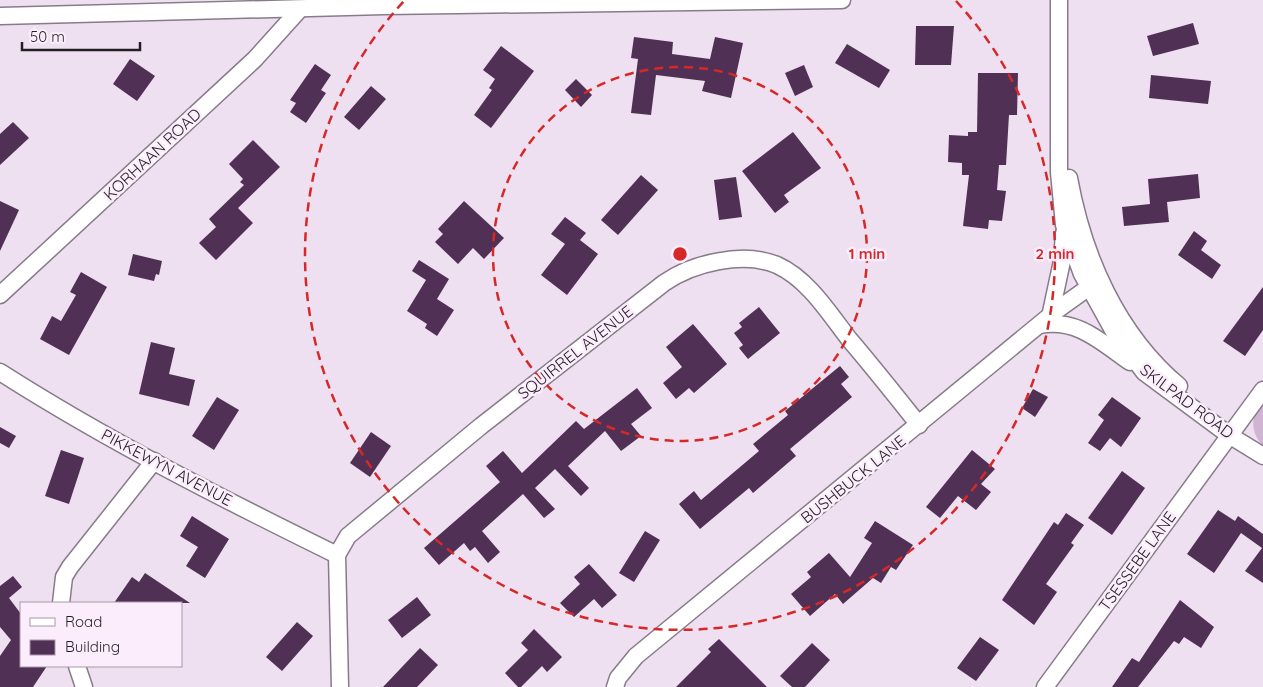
<svg xmlns="http://www.w3.org/2000/svg" width="1263" height="687" font-family="Quicksand,sans-serif">
	<rect width="100%" height="100%" fill="#eee0f0"/>
	<!-- green -->
	<path fill="#d1b3d4" d="M1263,399v47c-14,-15 -12,-31 0,-47z"/>
	<!-- building -->
	<g fill="#513055">
		<path d="M1193,23l6,21 -46,12 -6,-20z"/>
		<path d="M916,26h38l-3,39h-36z"/>
		<path d="M634,37l39,5 -1,12 38,5 5,-22 28,6 -12,55 -29,-7 3,-10 -49,-6 -5,40 -20,-2 7,-54 -7,-1z"/>
		<path d="M847,44l43,26 -11,18 -44,-25z"/>
		<path d="M501,46l33,25 -43,57 -17,-13 18,-25 -3,-2 6,-9 -12,-9z"/>
		<path d="M130,59l25,17 -18,25 -24,-17z"/>
		<path d="M315,64l16,11 -10,15 5,3 -20,30 -16,-11 6,-9 -6,-3z"/>
		<path d="M804,65l9,22 -18,9 -10,-23z"/>
		<path d="M978,73h40l-1,42h-8l-3,50h-7l-2,25 9,1 -4,30 -13,-1 -1,9 -25,-3 6,-51h-7v-12l-14,-1 1,-27 19,1v-4h9z"/>
		<path d="M1151,75l60,6 -3,23 -59,-6z"/>
		<path d="M576,79l16,16 -11,12 -16,-17z"/>
		<path d="M371,86l15,13 -27,31 -15,-13z"/>
		<path d="M13,122l16,16 -29,27v-31z"/>
		<path d="M793,132l28,36 -37,27 5,7 -14,11 -33,-42z"/>
		<path d="M253,140l27,27 -42,41 15,15 -37,37 -17,-17 17,-16 -7,-8 35,-34 -4,-3 3,-3 -14,-15z"/>
		<path d="M1198,174l2,24 -33,4 2,20 -45,4 -2,-19 28,-3 -2,-25z"/>
		<path d="M641,175l17,15 -40,45 -17,-15z"/>
		<path d="M736,177l6,40 -23,3 -5,-40z"/>
		<path d="M0,201l19,9 -19,41z"/>
		<path d="M464,201l40,37 -20,21 -11,-11 -15,16 -23,-22 8,-8 -5,-5z"/>
		<path d="M565,217l21,16 -6,7 18,14 -31,41 -26,-20 24,-31 -14,-10z"/>
		<path d="M1194,231l13,10 -6,9 20,15 -9,14 -34,-24z"/>
		<path d="M133,254l29,7 -3,14 -3,-1 -2,7 -26,-6z"/>
		<path d="M419,260l30,19 -12,20 17,11 -17,26 -12,-8 2,-4 -20,-13 19,-31 -14,-9z"/>
		<path d="M81,272l26,15 -38,68 -29,-16 12,-23 9,5 15,-26 -6,-3z"/>
		<path d="M1263,287v43l-18,26 -22,-15z"/>
		<path d="M759,307l21,26 -32,26 -9,-11 4,-3 -9,-12 8,-6 -3,-4z"/>
		<path d="M693,324l34,40 -33,29 -5,-5 -13,11 -13,-16 19,-16 -16,-20z"/>
		<path d="M151,342l24,6 -6,26 26,6 -6,26 -50,-12z"/>
		<path d="M840,366l9,11 -8,7 11,13 -62,52 6,7 -43,37 -4,-5 -49,41 -21,-25 15,-13 7,9 58,-49 -6,-7 35,-29 -3,-4z"/>
		<path d="M637,388l15,20 -21,16 10,12 -20,15 -16,-20 -37,35 21,22 -8,8 -26,-27 -20,19 20,21 -11,9 -21,-24 -41,37 18,21 -12,11 -13,-16 -5,4 -6,-8 -25,22 -15,-17 76,-66 -14,-16 17,-15 19,22 54,-52 8,8z"/>
		<path d="M1033,389l15,8 -13,20 -13,-9z"/>
		<path d="M217,397l22,13 -25,40 -22,-14z"/>
		<path d="M1112,397l29,21 -20,29 -11,-9 -10,13 -12,-8 16,-23 -6,-5z"/>
		<path d="M0,427l16,9 -7,12 -9,-5z"/>
		<path d="M371,432l20,14 -21,31 -20,-14z"/>
		<path d="M61,450l23,8 -15,46 -24,-8z"/>
		<path d="M972,450l23,19 -14,15 10,8 -15,18 -18,-14 -18,22 -14,-11z"/>
		<path d="M1122,471l23,17 -33,47 -24,-17z"/>
		<path d="M1218,510l17,11 3,-5 25,18v49l-18,-12 17,-23 -21,-15 -27,40 -27,-19z"/>
		<path d="M1066,513l18,12 -13,18 3,2 -28,39 11,8 -23,33 -32,-25 52,-78 4,3z"/>
		<path d="M192,516l37,23 -24,39 -19,-12 12,-19 -18,-11z"/>
		<path d="M875,521l38,24 -17,25 -5,-3 -10,16 -8,-5 -30,26 -8,-10 -25,22 -19,-22 20,-17 -4,-5 22,-19 21,24 22,-34 -8,-5z"/>
		<path d="M645,531l15,9 -26,42 -15,-9z"/>
		<path d="M589,564l28,31 -15,13 -8,-9 -20,18 -14,-14 20,-19 -6,-7z"/>
		<path d="M145,573l45,30h-76l18,-26 7,5z"/>
		<path d="M13,576l9,11 -13,11 12,16v52h26l-14,21h-33v-31l11,-16 -11,-13v-41z"/>
		<path d="M417,597l14,18 -29,23 -14,-18z"/>
		<path d="M1180,600l34,27 -13,21 -17,-11 -5,7 -5,-3 -36,46h-26l20,-29 7,4z"/>
		<path d="M297,622l16,14 -31,35 -16,-14z"/>
		<path d="M534,629l28,28 -15,15 -5,-6 -21,21h-3l-13,-14 23,-23 -7,-7z"/>
		<path d="M980,637l19,13 -23,31 -19,-13z"/>
		<path d="M719,639l48,48h-91l35,-35 -3,-3z"/>
		<path d="M812,643l18,17 -25,27h-13l-12,-11z"/>
		<path d="M420,648l18,17 -21,22h-34z"/>
	</g>
	<g fill="none" stroke-linecap="round" stroke-linejoin="round">
		<defs>
			<g id="minor">
				<path d="M1059,0v172l5,53 18,49 32,58 30,40 85,63 34,21"/>
				<path d="M0,16l384,-10 458,-6"/>
				<path d="M1069,178c14,78 48,156 110,208"/>
				<path d="M0,295l255,-236 45,-50"/>
				<path d="M1050,317l12,-56 2,-28"/>
				<path d="M1040,325c37,-7 61,17 90,37"/>
				<path d="M0,372c108,69 223,127 337,183"/>
				<path d="M61,603l3,-26 6,-10 84,-106"/>
				<path d="M77,666l7,21"/>
				<path d="M340,687l-3,-132 11,-19 133,-110 183,-143c29,-20 79,-32 113,-18 31,14 52,48 72,74 24,28 47,57 70,86"/>
				<path d="M615,687l3,-9 18,-22 421,-346 42,-30"/>
				<path d="M1045,687l218,-297"/>
			</g>
		</defs>
		<!-- minor casing -->
		<use href="#minor" stroke="#887b89" stroke-width="19"/>
		<!-- minor -->
		<use href="#minor" stroke="#fff" stroke-width="16"/>
	</g>
	<!-- distance rings -->
	<g fill="none" stroke="#d62828" stroke-width="2.5" stroke-dasharray="9 6">
		<circle cx="680" cy="254" r="187"/>
		<path d="M956 1A375 375 0 1 1 404 1"/>
	</g>
	<g text-anchor="middle" dominant-baseline="central" stroke-width="5" stroke-linejoin="round" paint-order="stroke">
		<!-- street labels -->
		<g font-size="16" fill="#231e24" stroke="#fcedfd">
			<text transform="translate(152 154) rotate(-43)">KORHAAN ROAD</text>
			<text transform="translate(575 352) rotate(-38)">SQUIRREL AVENUE</text>
			<text transform="translate(1187 401) rotate(37)">SKILPAD ROAD</text>
			<text transform="translate(167 467) rotate(28)">PIKKEWYN AVENUE</text>
			<text transform="translate(853 479) rotate(-39)">BUSHBUCK LANE</text>
			<text transform="translate(1137 561) rotate(-54)">TSESSEBE LANE</text>
		</g>
	</g>
	<circle cx="680" cy="254" r="8" fill="#d62828" stroke="#fcedfd" stroke-width="2.5"/>
	<g font-size="15" text-anchor="middle" font-weight="bold" fill="#d62828" stroke="#fcedfd" stroke-width="5" stroke-linejoin="round" paint-order="stroke">
		<text x="867" y="259">1 min</text>
		<text x="1055" y="259">2 min</text>
	</g>
	<!-- legend -->
	<rect x="20" y="602" width="162" height="65" fill="#fcedfd" stroke="#a59aa6"/>
	<rect x="30" y="618" width="25" height="8" fill="#ffffff" stroke="#a59aa6"/>
	<text x="65" y="627" font-size="15" fill="#231e24">Road</text>
	<rect x="30" y="640" width="25" height="15" fill="#513055" stroke="#a59aa6"/>
	<text x="65" y="652" font-size="15" fill="#231e24">Building</text>
	<!-- scale -->
	<path d="M22 42v8h118v-8" fill="none" stroke="#231e24" stroke-width="2.5"/>
	<text x="30" y="42" font-size="15" fill="#231e24" stroke="#fcedfd" stroke-width="4" paint-order="stroke">50 m</text>
</svg>
